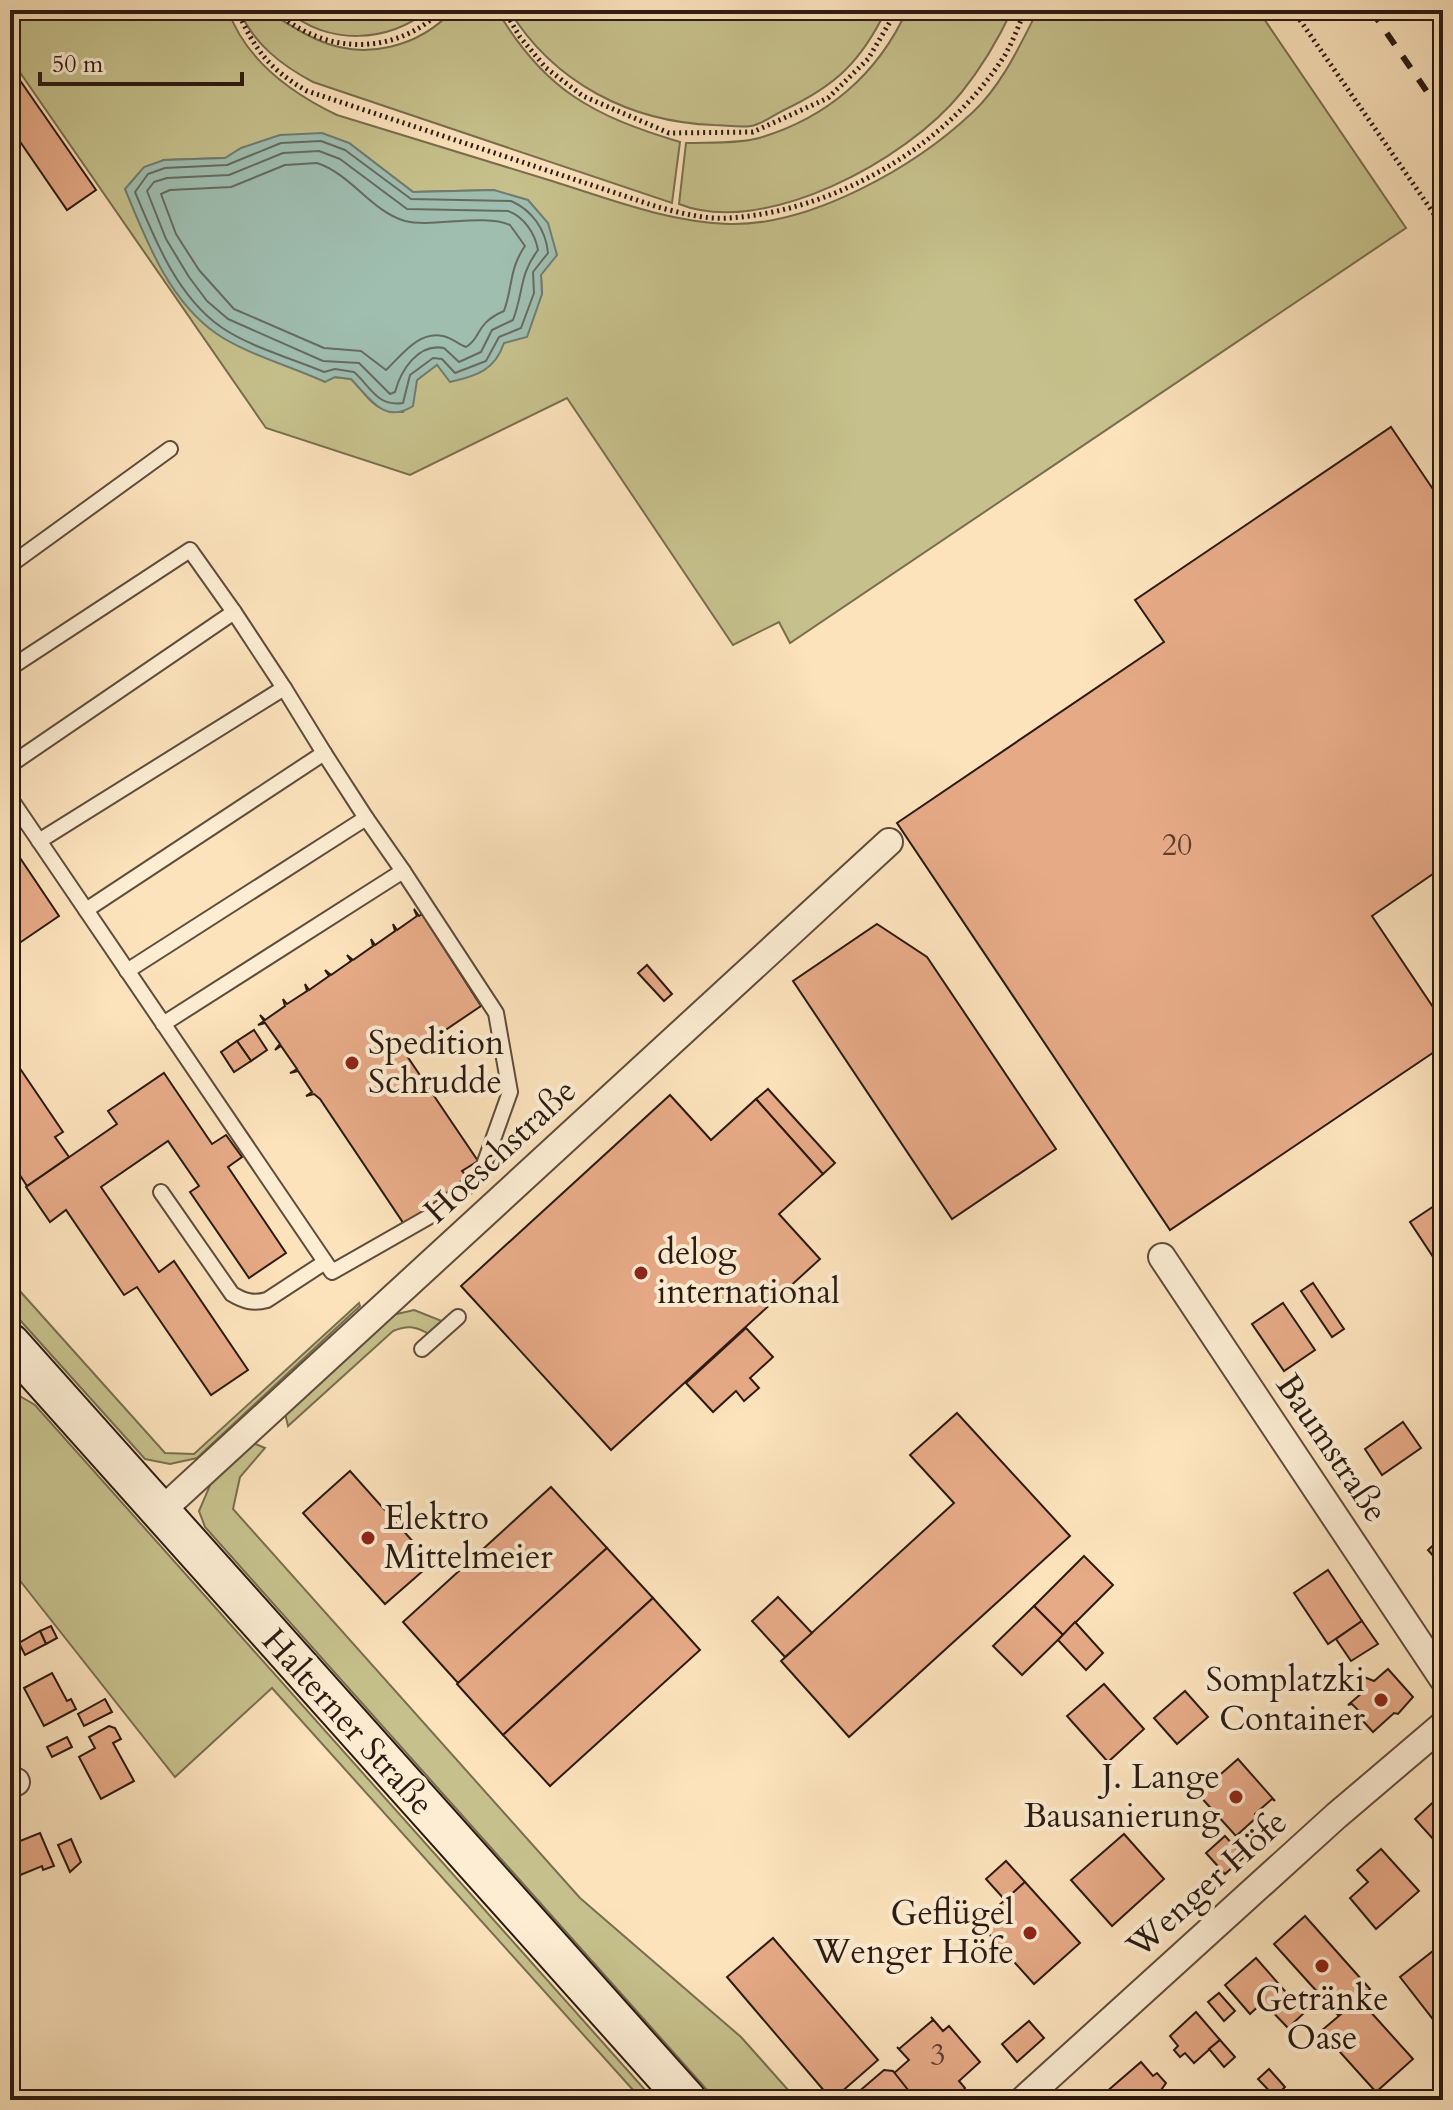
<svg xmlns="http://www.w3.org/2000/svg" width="1453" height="2110" font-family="Cardo,serif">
	<rect width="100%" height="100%" fill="#fce3bc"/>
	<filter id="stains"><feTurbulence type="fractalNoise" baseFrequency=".0025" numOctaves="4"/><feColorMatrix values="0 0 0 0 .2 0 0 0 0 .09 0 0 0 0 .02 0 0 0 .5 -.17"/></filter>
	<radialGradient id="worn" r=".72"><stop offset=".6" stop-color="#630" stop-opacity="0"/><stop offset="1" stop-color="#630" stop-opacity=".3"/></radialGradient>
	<!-- green -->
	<g fill="#c6c18c" stroke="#796e4f" stroke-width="2" fill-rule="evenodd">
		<path d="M10,10h218c18,51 63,83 109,105 72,22 144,44 215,66 57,18 116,41 177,43 82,2 186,-57 244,-112 29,-27 47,-67 65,-102h220l148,218 -616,415 -11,-21 -46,23 -166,-247 -157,77 -144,-47 -256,-370zM349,143l64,49 81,-2 47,85 1,19 -38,49 -67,21 -20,16 -14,32c-32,-1 -32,-13 -52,-33l-17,-2 -170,-217 61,-2z"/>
		<path d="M239,10c40,0 44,15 79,30 47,21 101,7 135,-30h44c47,80 96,106 183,132l-8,61 -359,-121c-32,-17 -59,-38 -74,-72z"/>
		<path d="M287,10h141c-38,33 -102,36 -141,0z"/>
		<path d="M509,10h377c-25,52 -51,76 -102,100 -10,5 -22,14 -33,16 -11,2 -26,-1 -37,-1 -84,-3 -160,-42 -205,-115z"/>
		<path d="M907,10h105c-14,30 -30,57 -51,83 -54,67 -197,145 -282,111l7,-61c23,-1 51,1 73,-5 68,-20 119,-64 148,-128z"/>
		<path d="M10,1280l155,173 29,1 165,-151 1,3 -163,152 -27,6 -25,-5 -135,-150z"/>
		<path d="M414,1310l28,11 -13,13c-14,-8 -22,-9 -36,-3l-105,95 -3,-13 103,-97z"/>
		<path d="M18,1395l17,10 619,695h-12l-370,-412 -97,89 -165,-209v-169l8,-1z"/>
		<path d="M253,1443l12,5 -25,29 -7,32 347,389 161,139 56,63h-81l-511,-573 -6,-16 12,-28z"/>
	</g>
	<!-- water -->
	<path fill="#9fbeb0" stroke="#717c71" stroke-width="2" d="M322,133l27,10 64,49 81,-2 34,10 20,23 9,32 -16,20 1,19 -15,43 -23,6c-9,27 -27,33 -54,39l-13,-17 -20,15 -4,26c-29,19 -44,-9 -62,-27l-16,-2 -10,5c-32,-15 -79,-28 -108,-48 -48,-33 -71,-94 -92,-145l19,-22 20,-7 61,-2 16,-10 39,-13z"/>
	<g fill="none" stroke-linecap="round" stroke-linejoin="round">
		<!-- shore -->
		<g stroke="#666c61" stroke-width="2">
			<path d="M321,141l24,9 66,49 100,2c21,9 35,29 37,52l-15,19 1,21 -13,35 -22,9 -13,24 -31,12 -13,-14 -9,-1 -23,17 -7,28c-26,4 -32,-16 -49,-31l-19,-3 -11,3c-31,-13 -76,-26 -103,-45 -44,-31 -66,-87 -86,-135l13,-18 17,-6 62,-3 54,-22z"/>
			<path d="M319,151l21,8 67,50 101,2c16,6 27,22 30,39 -19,25 -14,41 -25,70l-21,10 -11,22 -22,10 -15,-14c-26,-5 -43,22 -49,44l-5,2 -31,-31 -36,-2 -95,-42 -21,-18 -18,-24 -23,-38 -19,-48 7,-9 13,-4 62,-3 54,-22z"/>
			<path d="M317,163c34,11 54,48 88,58 26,7 79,-8 105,4l15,21c-16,23 -12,40 -21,65 -30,13 -22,27 -38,36 -8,-3 -14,-9 -23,-11 -24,-6 -42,20 -57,34l-25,-19 -37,-3 -90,-39 -35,-39 -23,-36 -15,-40 9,-4 61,-3 54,-22z"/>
		</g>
	</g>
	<!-- building -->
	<g fill="#e7aa87" stroke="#2c1a12" stroke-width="2">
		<path d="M10,66l86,124 -29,20 -57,-83z"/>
		<path d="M1391,427l52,77v363l-71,49 71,106v24l-273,184 -273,-407 267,-181 -29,-42z"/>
		<path d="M10,843l49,73 -41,28 -8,-11z"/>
		<path d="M414,909l5,7 3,-2 59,92 -74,50 71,105 -16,10 7,8 -65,45 -84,-125 -6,-5 -8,2 6,-4 -14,-21 -8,2 7,-4 -16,-23 -6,4 5,-6 -15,-21 -7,2 6,-4 -4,-6 5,5 20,-14 -2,-7 4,5 20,-13 -2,-7 4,6 20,-14 -4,-6 6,5 20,-14 -4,-6 6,5 20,-14 -2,-7 4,6 20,-14 -2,-7 4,6 20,-14z"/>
		<path d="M877,924l50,33 129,192 -104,70 -159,-238z"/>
		<path d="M647,965l25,29 -8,7 -26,-28z"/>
		<path d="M254,1030l13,20 -16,11 -14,-20z"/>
		<path d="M237,1041l14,20 -17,11 -13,-20z"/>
		<path d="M21,1070l42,62 -8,5 14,20 -42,29 -13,-20 -4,2v-90z"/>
		<path d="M164,1073l48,71 14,-9 16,22 -14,10 58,86 -37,25 -59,-86 9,-6 -31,-45 -67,46 58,85 15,-11 74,109 -37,25 -74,-108 -13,8 -58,-85 -16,12 -24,-35 91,-63 -9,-13z"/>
		<path d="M768,1089l67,74 -12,11 -67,-75z"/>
		<path d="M670,1095l41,45 45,-41 67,75 -44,40 41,45 -209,191 -150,-164z"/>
		<path d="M1443,1200v72l-33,-50z"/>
		<path d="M1313,1283l31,46 -12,8 -31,-46z"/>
		<path d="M1283,1303l32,47 -31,21 -32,-47z"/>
		<path d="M746,1328l27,29 -23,21 9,10 -15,13 -8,-10 -23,21 -27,-29z"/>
		<path d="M957,1413l113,123 -221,201 -68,-76 173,-158 -44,-48z"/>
		<path d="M1403,1422l18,26 -39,27 -17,-26z"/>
		<path d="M350,1471l82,92 -47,41 -82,-91z"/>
		<path d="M551,1487l56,61 -149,135 -55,-61z"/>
		<path d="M1443,1536v31l-15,-17z"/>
		<path d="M607,1548l46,50 -150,137 -46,-51z"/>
		<path d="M1084,1556l29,29 -50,50 -29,-29z"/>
		<path d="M1328,1570l34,51 -34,23 -34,-51z"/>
		<path d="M778,1597l34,36 -27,24 -33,-36z"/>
		<path d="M653,1598l47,52 -150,136 -47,-51z"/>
		<path d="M1034,1606l29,29 -41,40 -29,-29z"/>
		<path d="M1362,1621l16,23 -27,17 -15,-22z"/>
		<path d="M1075,1622l28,31 -17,17 -28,-30z"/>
		<path d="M51,1626l6,12 -11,6 -6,-13z"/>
		<path d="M40,1631l6,13 -21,11 -6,-12z"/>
		<path d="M1388,1669l25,28 -15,17 -4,-1 -21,19 -11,-12 3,-3 -13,-13 -4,1 14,-12 -4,-11 6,-5 10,4z"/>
		<path d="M52,1673l15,28 4,-2 5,10 -32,17 -20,-38z"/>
		<path d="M1104,1684l40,45 -36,33 -41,-46z"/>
		<path d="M1185,1691l23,26 -31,27 -23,-26z"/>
		<path d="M105,1699l7,13 -28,14 -6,-12z"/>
		<path d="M109,1726l6,2 6,11 -8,4 21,38 -33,18 -22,-42 16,-9 -6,-11z"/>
		<path d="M67,1737l5,10 -20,10 -5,-10z"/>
		<path d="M1238,1759l37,42 -3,-2 -17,15 2,3 -21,19 -38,-42z"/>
		<path d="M1443,1793v57l-28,-31z"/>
		<path d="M40,1833l14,33 -11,4 -1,-4 -29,12 -3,-33z"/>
		<path d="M1124,1834l40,45 -52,47 -41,-46z"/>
		<path d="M1225,1836l19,21 -19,17 -19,-21z"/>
		<path d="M71,1839l10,23 -11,10 -12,-27z"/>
		<path d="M1381,1849l38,42 -43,38 -26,-31 18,-16 -11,-12z"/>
		<path d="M1006,1861l19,21 -20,18 -19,-21z"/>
		<path d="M1025,1882l55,61 -46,41 -55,-61z"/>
		<path d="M948,1893l15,17 -18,16 -15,-17z"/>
		<path d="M1305,1916l65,73 -31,27 -65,-72z"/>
		<path d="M773,1938l105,122 -46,40 -105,-123z"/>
		<path d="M1443,1943v66l-11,9 -32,-41z"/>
		<path d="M1256,1958l48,55 -16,15 -25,-26 -13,12 -25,-29z"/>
		<path d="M1219,1993l16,18 -11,10 -16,-19z"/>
		<path d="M1359,1999l54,60 -37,33 -55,-61z"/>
		<path d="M1196,2012l24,28 -26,23 -9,-10 -5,4 -6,-7 4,-4 -8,-10z"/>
		<path d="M931,2017l12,14 6,-5 31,36 -21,19 6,7 -8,10 -10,-7 -11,9h-20l-23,-26 16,-14 -12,-13 2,2 34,-29z"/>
		<path d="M1029,2021l15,17 -27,24 -15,-18z"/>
		<path d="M1220,2040l15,17 -11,10 -15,-18z"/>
		<path d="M1141,2062l12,14 4,-3 9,10 -12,17 -56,-1z"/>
		<path d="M1269,2069l16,18 -10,10 -17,-18z"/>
		<path d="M884,2070l9,1 23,29h-67z"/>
	</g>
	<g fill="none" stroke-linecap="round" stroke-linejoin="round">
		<defs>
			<g id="lane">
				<path d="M10,565l160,-116"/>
				<path d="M10,668l180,-118 44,62"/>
				<path d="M10,765l224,-153 50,76"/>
				<path d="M10,798c108,158 214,317 322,474l100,-57 48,-39 30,-84 -14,-79 -93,-142 -240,153"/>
				<path d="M39,841l245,-153 40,65"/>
				<path d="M86,910l238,-157 42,65"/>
				<path d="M127,971l239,-153 37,53"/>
				<path d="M161,1192l71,102c12,7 21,10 35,6l58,-38"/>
				<path d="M422,1349l36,-32"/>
			</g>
			<g id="street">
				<path d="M1162,1257l281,422"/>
				<path d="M160,1512l729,-670"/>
				<path d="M10,1779l6,3"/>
				<path d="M1023,2100l313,-284 107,-91"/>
			</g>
			<path id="secondary" d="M10,1343l677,757"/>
		</defs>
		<!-- lane casing -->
		<use href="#lane" stroke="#604c3c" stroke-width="18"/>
		<!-- street casing -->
		<use href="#street" stroke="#604c3c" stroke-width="30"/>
		<!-- secondary casing -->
		<use href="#secondary" stroke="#2c1a12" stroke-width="42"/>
		<!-- path -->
		<g stroke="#2c1a12" stroke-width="5" stroke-dasharray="2 4" stroke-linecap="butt">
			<path d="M237,10c17,39 33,60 70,81l351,116c23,6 48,13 72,11 108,-8 217,-72 275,-163 8,-14 14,-30 20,-45"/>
			<path d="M274,10c49,45 120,47 168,0"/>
			<path d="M504,10l16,27 26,31 37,28 86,37 84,-1 75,-34 40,-39 29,-49"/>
			<path d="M1293,10l150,217"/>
		</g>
		<!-- lane -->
		<use href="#lane" stroke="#fdedd3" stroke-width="14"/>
		<!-- street -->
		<use href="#street" stroke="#fdedd3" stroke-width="26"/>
		<!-- secondary -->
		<use href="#secondary" stroke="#fdedd3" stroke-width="38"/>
		<!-- rail -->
		<path stroke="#2c1a12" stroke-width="6" stroke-dasharray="14 14" stroke-linecap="butt" d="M1371,10l72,105"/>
	</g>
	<!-- markers -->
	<g fill="#8f2418" stroke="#fdedd3" stroke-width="3">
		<circle cx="352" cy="1063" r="8"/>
		<circle cx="641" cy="1273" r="8"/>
		<circle cx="368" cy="1538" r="8"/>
		<circle cx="1381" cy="1700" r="8"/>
		<circle cx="1236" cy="1797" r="8"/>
		<circle cx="1030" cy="1933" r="8"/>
		<circle cx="1322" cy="1966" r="8"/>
	</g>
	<g text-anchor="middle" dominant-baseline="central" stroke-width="8" stroke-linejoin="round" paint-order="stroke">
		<!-- number labels -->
		<g font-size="30" fill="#5b3e2f">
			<text x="1177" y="845">20</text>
			<text x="938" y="2055">3</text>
		</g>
		<!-- poi labels -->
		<g font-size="34" fill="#2c1a12" stroke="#fdedd3" text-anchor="start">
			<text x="368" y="1043">Spedition<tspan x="368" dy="39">Schrudde</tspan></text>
			<text x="657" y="1253">delog<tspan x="657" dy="39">international</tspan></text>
			<text x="384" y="1518">Elektro<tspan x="384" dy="39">Mittelmeier</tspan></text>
			<text x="1365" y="1680" text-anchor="end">Somplatzki<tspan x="1365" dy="39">Container</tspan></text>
			<text x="1220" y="1777" text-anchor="end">J. Lange<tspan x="1220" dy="39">Bausanierung</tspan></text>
			<text x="1014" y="1913" text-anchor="end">Geflügel<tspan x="1014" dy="39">Wenger Höfe</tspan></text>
			<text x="1322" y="1999" text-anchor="middle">Getränke<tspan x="1322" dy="39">Oase</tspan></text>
		</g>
		<!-- street labels -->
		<g font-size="34" fill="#2c1a12" stroke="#fdedd3">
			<text transform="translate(500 1151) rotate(-43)">Hoeschstraße</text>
			<text transform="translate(1332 1448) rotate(56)">Baumstraße</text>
			<text transform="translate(348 1722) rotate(48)">Halterner Straße</text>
			<text transform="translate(1207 1884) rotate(-42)">Wenger Höfe</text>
		</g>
	</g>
	<!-- margin -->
	<rect width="1453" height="2110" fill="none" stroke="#fce3bc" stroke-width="40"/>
	<rect x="12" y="12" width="1429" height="2086" fill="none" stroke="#2c1a12" stroke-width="4"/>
	<rect x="20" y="20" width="1413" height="2070" fill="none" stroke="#2c1a12" stroke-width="2"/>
	<!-- scale -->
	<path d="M40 72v12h202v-12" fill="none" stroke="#2c1a12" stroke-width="4"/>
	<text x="52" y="72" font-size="24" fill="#2c1a12" stroke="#fdedd3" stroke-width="6" paint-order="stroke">50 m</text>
	<rect width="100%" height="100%" filter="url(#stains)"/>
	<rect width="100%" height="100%" fill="url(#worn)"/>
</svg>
